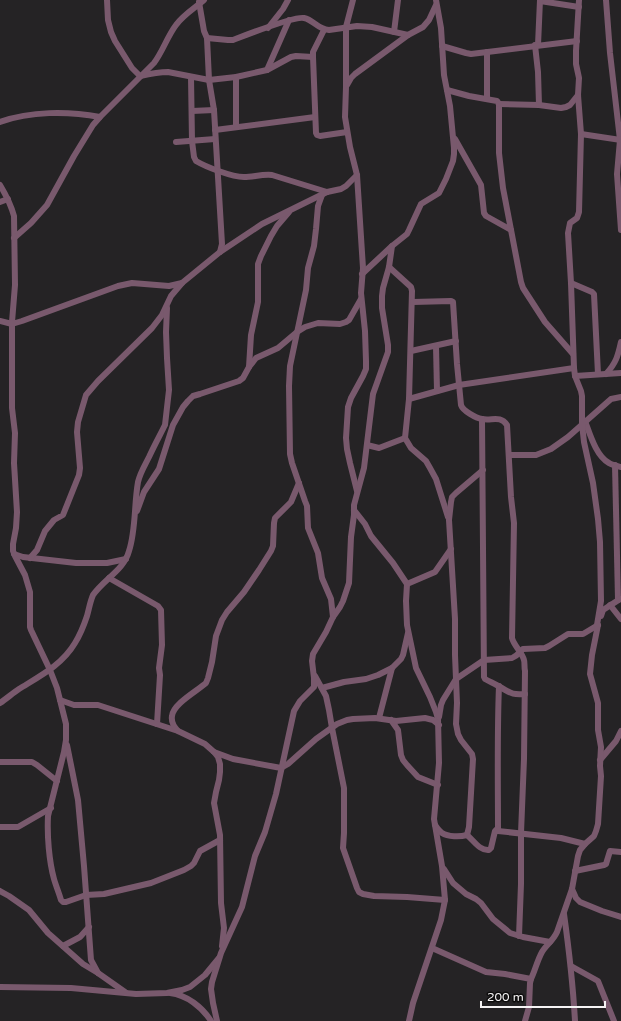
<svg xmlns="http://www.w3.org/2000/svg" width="621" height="1021" font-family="'Varela Round',sans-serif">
	<rect width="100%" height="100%" fill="#252325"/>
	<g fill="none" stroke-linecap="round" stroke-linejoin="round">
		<!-- minor -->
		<g stroke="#79596d" stroke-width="6">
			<path d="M107,0l1,20 3,12 4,9 17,27 8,8c9,-2 18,-4 28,-4l41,8 27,-3 31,-7 24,-13 5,-1 17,1"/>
			<path d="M353,0l-7,27v60l-1,30 5,30 7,28 6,93 -2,25 4,38 1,30v8l-3,7 -12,22 -3,9 -2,31 1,11 3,14 7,28"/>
			<path d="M606,0l4,53 10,87 -3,34 4,56"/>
			<path d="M540,1l39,6"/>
			<path d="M199,2l5,29 3,7 2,42 5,30 8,134 -2,8"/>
			<path d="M268,28l15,-19 5,-9"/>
			<path d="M324,30l-11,22v5l3,76 1,2 3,1 27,-4"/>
			<path d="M394,32l4,-32"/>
			<path d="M207,38l21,2h5c13,-5 61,-24 71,-22 10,2 13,11 25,12l28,-4 15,1 36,8"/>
			<path d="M535,45l3,27 1,33"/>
			<path d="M538,45l2,-45"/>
			<path d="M442,46l24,7 5,1 106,-13"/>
			<path d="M487,52v47"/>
			<path d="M267,70l22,-50"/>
			<path d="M191,77l1,64 2,16 2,4c10,6 36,16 48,16 9,0 18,-3 28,-2l55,17"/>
			<path d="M347,85l4,-7 4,-4 53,-39 15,-8 6,-7 7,-15"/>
			<path d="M447,90l22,6 28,5 2,3v49l4,35 18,94 2,6 22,34 28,32"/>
			<path d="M499,104l40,1 22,3 5,-1 4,-2 8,-10"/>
			<path d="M192,111l22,-1"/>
			<path d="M0,122c30,-11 68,-11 100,-5"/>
			<path d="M236,127v-50"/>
			<path d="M215,130l100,-13"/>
			<path d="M581,134l40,6"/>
			<path d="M455,139l26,46 3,28 2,3 25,14"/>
			<path d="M176,142l39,-3"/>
			<path d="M0,185c6,10 11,20 14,31l1,69 -3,37v86l3,25 -1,30 3,49 -1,16 -3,16v7l2,5 10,19 5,17v35l1,3 19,40 7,18 9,36v16l-2,12 -16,64c-1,19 1,45 6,63 2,7 5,14 7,21l2,2h3l20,-7 18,-1 47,-11 33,-13 7,-4 3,-3 6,-12 20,-11"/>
			<path d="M322,195l-4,11 -2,23 -2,17 -6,22 -2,22 -16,76 -1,20 1,68 2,9 13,38 2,5 1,22 10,25 4,25 9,21 2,18"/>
			<path d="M0,202l8,-3"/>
			<path d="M14,238l17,-15 16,-18 27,-49 19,-31 7,-8 54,-54c9,-12 13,-26 22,-38 7,-10 19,-17 28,-25"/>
			<path d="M389,267l22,20 1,4 -3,108 -4,39 6,10 15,13 4,7 6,11 12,38"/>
			<path d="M362,274l30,-28"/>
			<path d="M571,283l21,9 2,2 4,80"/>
			<path d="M413,302l38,-1 2,1 4,62 4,41c2,6 15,13 21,14 10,2 18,-4 25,6l4,72 3,26 -2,115c2,8 10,14 12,22 1,3 0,7 1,11l-1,88 -3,74v51l-2,52"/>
			<path d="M0,321l12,3 10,-3 96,-35 14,-3 37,3 13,-3"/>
			<path d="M436,346l1,45"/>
			<path d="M411,351l45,-10"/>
			<path d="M249,367l2,-32 7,-33v-38l3,-8 10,-20 6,-10 12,-14"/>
			<path d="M606,374c10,-11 12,-18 15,-32"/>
			<path d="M575,376l46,-3"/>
			<path d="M409,399l50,-14 115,-17"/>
			<path d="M482,419l2,258 1,2c5,3 11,5 15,8 11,6 11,8 25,7"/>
			<path d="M585,421c5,13 11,35 24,42 3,2 8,3 12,4"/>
			<path d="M367,445l12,3 26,-10"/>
			<path d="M509,455h27l15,-6 17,-12 43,-38 10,-2"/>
			<path d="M615,465l3,135"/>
			<path d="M354,510l11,14 6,12 22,27 14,21 -1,17 1,24 9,43 14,29 6,15 2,7 1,44 -5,56 8,47 3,34 -4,20 -28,83 -4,18"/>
			<path d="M137,511l7,-19 15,-23 14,-44 10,-18 5,-6 5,-5 7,-2 39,-13 4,-3 6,-11 7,-9 22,-10 19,-16 8,-5 13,-4 22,1 6,-2 3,-2 12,-21"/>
			<path d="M14,554l9,3 53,6h31l19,-4"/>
			<path d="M30,558l7,-8 8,-19 9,-11 9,-5 16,-40 1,-7 -3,-36 1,-10 8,-27 12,-14 54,-53 10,-13 9,-19 11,-13 38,-31 42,-28 65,-32 14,-3 5,-3 11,-11"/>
			<path d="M109,578l49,28 3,4 1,35 -3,23 1,7 -3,49"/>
			<path d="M407,584l28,-12 16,-23"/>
			<path d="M610,605l11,14"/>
			<path d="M601,616l2,-6 17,-11"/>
			<path d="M315,676l11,20 3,14 3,18 12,60v45l-1,15 14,40 2,4 4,2 11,2 33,1 38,3"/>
			<path d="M322,688l22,-6 22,-3 12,-4 14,-7 9,-9 2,-4 5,-22"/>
			<path d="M60,700l14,5h24l80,26 27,13 9,8 4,5 2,7v8l-1,8 -3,12 -2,11 6,32 1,68 3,25 -2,18"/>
			<path d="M0,703c6,-4 13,-10 19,-14 21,-13 43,-24 56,-46 5,-8 9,-18 12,-27 2,-7 3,-14 6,-21 11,-16 31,-25 36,-44 7,-21 5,-47 9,-69 2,-9 7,-17 11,-25 5,-11 11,-22 16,-32l4,-35 -2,-32 -1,-26 1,-24"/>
			<path d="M439,717l2,-12 2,-5 13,-21 28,-19 28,-2c6,-2 7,-6 11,-9l22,-1 4,-2 19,-12h15l15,-9"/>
			<path d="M379,718l13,-50"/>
			<path d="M391,720l7,10 3,25 2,5 4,5 11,12 20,8"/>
			<path d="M178,731c-4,-4 -7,-9 -6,-15 1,-12 25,-25 34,-33l2,-5 4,-16 4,-26 6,-16 5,-8 17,-20 15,-22 12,-19 2,-5 1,-23 1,-5 16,-16 8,-19"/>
			<path d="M67,745l11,55 6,66 7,94 7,13"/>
			<path d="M214,752l19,7 48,9 7,-4 28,-25 21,-15 10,-4 6,-1 22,-1 21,3 29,-3 8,2 6,5"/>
			<path d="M600,760l16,-19 5,-10"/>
			<path d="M0,762h32l5,3 20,16"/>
			<path d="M435,825c2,3 4,6 7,8 6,4 18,4 25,2"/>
			<path d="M0,827h18l33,-19"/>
			<path d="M498,831c0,-49 -1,-97 1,-145"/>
			<path d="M467,835l2,-8 4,-68 -1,-5 -11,-14 -3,-6 -2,-10 1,-21 -2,-48v-36l-6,-99 2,-18 1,-5 4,-4 27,-23"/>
			<path d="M467,835c7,6 13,16 22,15l2,-2 4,-17 2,-2 1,2 63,7 24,6"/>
			<path d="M444,869l9,14 13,11 10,5 5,4 12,16 17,14 13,4 27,5"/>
			<path d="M575,871l29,-6 2,-1 4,-13 11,1"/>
			<path d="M572,889l4,9 4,4 22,9 19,6"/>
			<path d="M0,891l9,5 20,14 19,23 35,31 15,9 27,19"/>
			<path d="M564,914c5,36 9,71 11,107"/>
			<path d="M63,946l17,-9 9,-10"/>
			<path d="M432,948l54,24 19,2 26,5"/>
			<path d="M571,966l27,15 16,40"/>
			<path d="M0,987l71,1 65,6 31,-1 15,-3 8,-3 15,-12 14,-17"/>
			<path d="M170,993c17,2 32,14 41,28"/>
			<path d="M217,1021l-4,-18 -2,-14 1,-7 9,-29 21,-46 13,-51 10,-24 11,-38 18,-83 6,-10 14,-14v-9l-2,-17 1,-7 13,-22 7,-15 7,-10 3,-6 6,-18 2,-46 3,-22v-10l10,-37 9,-74 15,-42v-7l-6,-37v-12l1,-8 6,-21 3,-21 15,-12 2,-4 12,-26 18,-11 7,-14 7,-18 1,-7v-6l-4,-42 -6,-31 -3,-47 -5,-28"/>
			<path d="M525,1021l4,-14 1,-24 1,-4c4,-8 6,-18 11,-27 4,-7 11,-11 15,-20l15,-43 6,-33 2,-6 5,-6 9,-8 2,-5 2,-7 3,-48 -1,-10 1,-19 -3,-17v-27l-8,-29 2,-19 6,-30h-1l4,-24 -1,-59 -2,-23 -5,-36 -9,-41 -2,-18v-28l-1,-5 -6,-15 -1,-8 -3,-85 -3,-50 2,-10 7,-5 2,-6 2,-78 -3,-39 1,-17 -3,-14v-13l3,-51"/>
		</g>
	</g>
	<!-- scale -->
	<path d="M481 1001v6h124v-6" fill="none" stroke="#f6f4f5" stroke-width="2"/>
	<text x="487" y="1001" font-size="12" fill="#f6f4f5" stroke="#0e0d0d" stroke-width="3" paint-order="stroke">200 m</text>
</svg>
